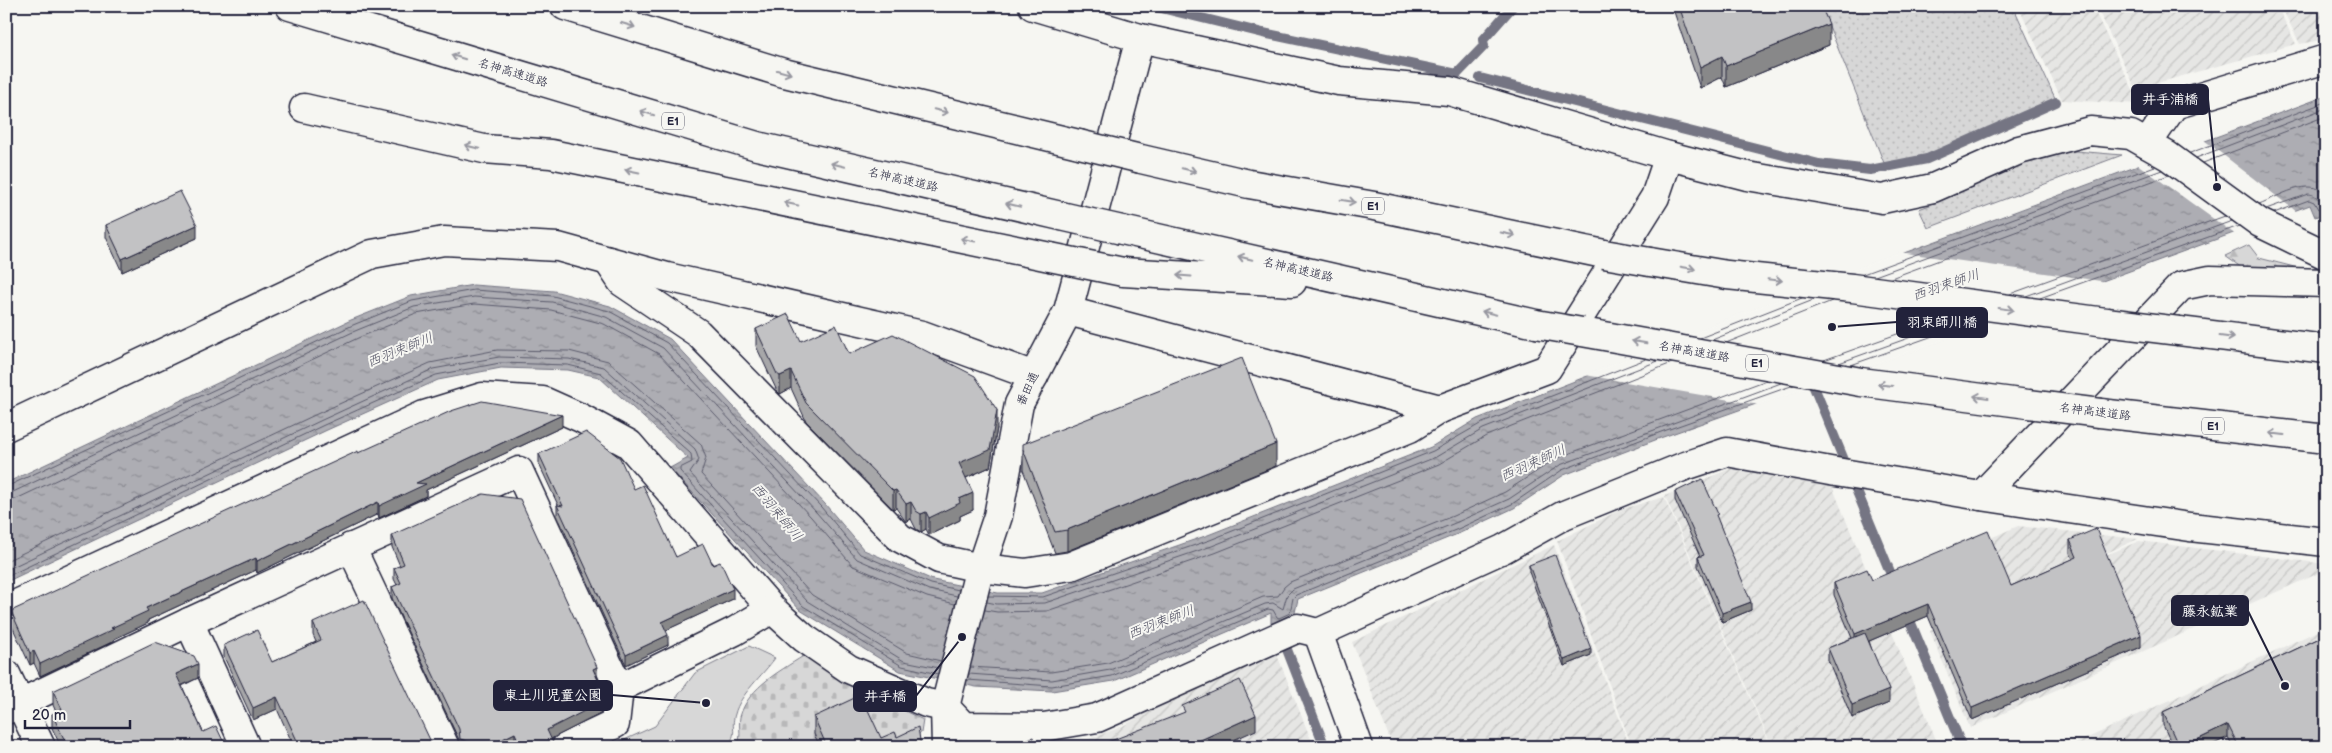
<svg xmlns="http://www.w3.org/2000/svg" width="2332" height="753" font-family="'Balsamiq Sans','Klee One',sans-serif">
	<defs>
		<pattern id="industrial-furrows" width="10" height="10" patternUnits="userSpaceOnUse" patternTransform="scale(1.25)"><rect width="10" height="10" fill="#e6e6e4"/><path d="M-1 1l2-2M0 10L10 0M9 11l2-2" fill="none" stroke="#c5c5c4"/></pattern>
		<pattern id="grass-dots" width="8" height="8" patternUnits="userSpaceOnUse" patternTransform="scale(1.25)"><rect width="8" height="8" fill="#d7d7d7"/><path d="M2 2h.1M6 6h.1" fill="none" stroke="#b8b8b9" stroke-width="1.8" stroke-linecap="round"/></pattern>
		<pattern id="forest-firs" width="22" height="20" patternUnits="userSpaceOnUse" patternTransform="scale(1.25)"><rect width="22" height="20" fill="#d7d7d7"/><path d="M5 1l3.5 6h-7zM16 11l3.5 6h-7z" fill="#b8b8b9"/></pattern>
		<pattern id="cemetery-stones" width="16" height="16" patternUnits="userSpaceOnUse" patternTransform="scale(1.25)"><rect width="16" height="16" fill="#d7d7d7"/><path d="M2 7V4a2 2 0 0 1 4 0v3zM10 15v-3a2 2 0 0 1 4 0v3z" fill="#b8b8b9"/></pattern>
		<pattern id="water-ripples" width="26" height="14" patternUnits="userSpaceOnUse" patternTransform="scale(1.25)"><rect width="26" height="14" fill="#adadb3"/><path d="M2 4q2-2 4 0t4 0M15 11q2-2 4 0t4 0" fill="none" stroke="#8c8c93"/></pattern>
	</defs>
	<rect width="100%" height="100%" fill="#f6f6f2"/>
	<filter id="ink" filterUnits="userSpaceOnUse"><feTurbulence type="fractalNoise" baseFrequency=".02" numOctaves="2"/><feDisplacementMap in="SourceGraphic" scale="10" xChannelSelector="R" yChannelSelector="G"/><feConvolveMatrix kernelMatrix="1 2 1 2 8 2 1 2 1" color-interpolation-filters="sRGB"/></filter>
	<g filter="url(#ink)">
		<!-- industrial -->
		<g fill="url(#industrial-furrows)">
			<path d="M2018,6h74l48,98 -78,-4z"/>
			<path d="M2096,6h181l19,38 -160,45z"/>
			<path d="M2281,6h45v33l-26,5z"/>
			<path d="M1734,467l98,19 107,261h-167l-107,-251z"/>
			<path d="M1664,497l107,250h-139l-75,-206 65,-32z"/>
			<path d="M2018,526l120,13 -162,72 163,-70 187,23v6l-356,158 -40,-97 3,-2 -24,-55z"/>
			<path d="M1554,545l76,202h-237l-41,-105z"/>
			<path d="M2326,627v120h-258l98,-45z"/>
			<path d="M1275,650l39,97h-247l54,-20 57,-32z"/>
		</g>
		<!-- grass -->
		<g fill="url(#grass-dots)" stroke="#7c7c89">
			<path d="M1821,6h192l42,92 -126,58 -45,7z"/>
			<path d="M2076,151l46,4 -194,73 -9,-19c52,-18 101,-54 157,-58z"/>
		</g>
		<!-- forest -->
		<path fill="url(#forest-firs)" stroke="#7c7c89" d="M2249,245l10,13 55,14h-66l-23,-16z"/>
		<!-- cemetery -->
		<path fill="url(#cemetery-stones)" stroke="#7c7c89" d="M808,653l60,40 55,27 -2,13 -30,14h-155c7,-10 2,-19 4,-30 8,-31 44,-48 68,-64z"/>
		<!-- park -->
		<path fill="#d7d7d7" stroke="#7c7c89" d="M749,646l26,12c-12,17 -35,36 -40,56 -5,16 4,17 -8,33h-118l46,-21 40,-53z"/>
		<!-- water -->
		<path fill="url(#water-ripples)" stroke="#757583" d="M2326,96v117l-11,4 -5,-12 -213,78 -434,154 -99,38 -50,33 -54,25 -162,66 -4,18 -23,11v-15l-157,68 -62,10 -76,-4 -76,-16 -100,-61 -130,-142 18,-10 -89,-81 -31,-7 -67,-2 -63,12 -111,50 -321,152v-99l345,-163 60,-24 62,-11 81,6 56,15 60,33 155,165 39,46 69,30 65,13h44l166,-58 223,-88 46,-28 419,-163z"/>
		<!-- pier -->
		<g fill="#f6f6f2">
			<path d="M2204,140l93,72 -61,23 -99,-71z"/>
			<path d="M1899,252l209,30 -349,123 -174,-30z"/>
		</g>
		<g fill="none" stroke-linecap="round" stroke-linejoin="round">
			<!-- shore -->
			<g stroke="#5a5a6b" stroke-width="1">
				<path d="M2190,153l136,-51"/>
				<path d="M2196,158l130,-50"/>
				<path d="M2203,163l123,-47"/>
				<path d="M2259,204c19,-7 50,-28 67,-10"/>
				<path d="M2266,209l42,-15c9,0 11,8 18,8"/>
				<path d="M2274,213l35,-13 5,2 4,7h8"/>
				<path d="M1863,274l292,-108"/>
				<path d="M1875,276l287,-106"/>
				<path d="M1891,278l278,-103"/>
				<path d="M2010,294l215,-78"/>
				<path d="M2026,296l206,-75"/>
				<path d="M2040,298l199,-72"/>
				<path d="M1700,338l102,-40"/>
				<path d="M1712,340l104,-41"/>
				<path d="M1726,343l106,-42"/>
				<path d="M1824,360l124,-44"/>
				<path d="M1839,363l125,-45"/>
				<path d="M1851,365l127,-45"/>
				<path d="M6,487l347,-162 59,-24 62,-11 79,6 56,15 58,32 154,164 39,47 71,30 28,6"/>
				<path d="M6,493l7,-1 342,-161 59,-24 60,-10 78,5 54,15 57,31 153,164 41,47 72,31 28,6"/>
				<path d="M6,501l10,-2 342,-161 58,-24 58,-10 77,6 53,14 55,30 152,163 42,49 74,31 28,7"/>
				<path d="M6,561l313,-148 111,-50 67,-13 72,1 39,10 93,83 5,14 -5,16 111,121 95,58 34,8"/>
				<path d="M6,570l316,-150 111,-51 66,-12 70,2 35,8 91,82 4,11 -9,13 117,128 97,60 35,7"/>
				<path d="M6,577l318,-152 112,-50 64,-12 68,2 33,8 90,81 1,8 -12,6v3l123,135 99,60 36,8"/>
				<path d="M988,596l55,1 167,-57 223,-89 47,-27 166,-65"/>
				<path d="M987,602l10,2 48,-1 167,-57 224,-89 47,-28 175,-68"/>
				<path d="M985,610l12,2 50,-1 168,-58 224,-89 47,-28 186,-73"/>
				<path d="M970,667l81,5 57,-9 155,-66 15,-1 6,-9 6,-5 163,-66 52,-24 52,-34 210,-78"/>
				<path d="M969,674l83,6 58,-10 155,-66 8,-1 10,6 4,-14 6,-6 162,-66 54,-24 51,-34 221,-82"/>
				<path d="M967,680l85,6 60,-10 156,-67 5,1 4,7 2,1 11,-5 3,-15 3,-3 162,-66 54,-25 50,-34 99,-38 133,-47"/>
			</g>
			<!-- stream -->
			<g stroke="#757583" stroke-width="10">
				<path d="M1153,6l110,27 194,41 27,-28 -1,-6 30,-34"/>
				<path d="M1480,78l339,86 51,6 57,-11 129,-57"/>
				<path d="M1809,375l86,209"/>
				<path d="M1906,611l56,136"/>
				<path d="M1287,635l-1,12 39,100"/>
			</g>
			<defs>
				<g id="minor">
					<path d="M2147,144l27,-39 152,-46"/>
					<path d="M608,261l14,21 76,51 202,205 39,21 42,9 44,5 46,-7 339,-138 30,-19"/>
					<path d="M1068,311l372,98 107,-40 108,-172 14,-41"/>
					<path d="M6,427l366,-173 72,-13 114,6 109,30 255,58 112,41"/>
					<path d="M1981,496l200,-210 29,-6 116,3"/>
					<path d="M351,547l94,200"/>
					<path d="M6,609l418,-194 58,-18 61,4 38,17 48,26 143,165 32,29 45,31 77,34 19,4 18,19 81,1 53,-9 201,-90 20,5 185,-84 61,-34 121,-49 42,-14 103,19 151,25 209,31 136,15"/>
					<path d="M189,622l57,125"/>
					<path d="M6,674l35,73"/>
					<path d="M619,688l116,-57 37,-22"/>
					<path d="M6,710l183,-88 330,-151 100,217 -4,36 -49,23"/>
					<path d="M946,747l-1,-40 32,-128 21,-63 21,-112 49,-93 72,-273"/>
				</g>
				<g id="tertiary">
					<path d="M1033,6l107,32 199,43 110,10 220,65 78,20 135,23 51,-11 86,-38 71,-19 41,4 37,21 92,67 66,32"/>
					<path d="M1318,633l41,114"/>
				</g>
				<g id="motorway">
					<path d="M290,6l467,140 304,70"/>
					<path d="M565,6l219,67 295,71"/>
					<path d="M304,108l180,41 67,5 499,103"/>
					<path d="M1141,159l108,25 125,22 230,48"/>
					<path d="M1122,230l414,94"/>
					<path d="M1650,262l77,13 125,13 254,34"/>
					<path d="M1123,272l169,10"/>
					<path d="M2179,331l147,18"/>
					<path d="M1582,332l279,50 167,22"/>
					<path d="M2100,413l226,26"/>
				</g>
			</defs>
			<!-- minor casing -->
			<use href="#minor" stroke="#22223b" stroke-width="31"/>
			<!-- tertiary casing -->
			<use href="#tertiary" stroke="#22223b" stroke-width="31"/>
			<!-- motorway casing -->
			<use href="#motorway" stroke="#22223b" stroke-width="31"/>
			<!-- minor -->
			<use href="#minor" stroke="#f6f6f2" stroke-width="28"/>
			<!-- tertiary -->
			<use href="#tertiary" stroke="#f6f6f2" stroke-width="28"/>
			<!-- motorway -->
			<use href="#motorway" stroke="#f6f6f2" stroke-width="28"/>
			<defs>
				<g id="motorway-bridge">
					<path d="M1079,144l62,15"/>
					<path d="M1061,216l61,14"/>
					<path d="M1604,254l46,8"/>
					<path d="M1050,257l73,15"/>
					<path d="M2106,322l73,9"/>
					<path d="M1536,324l46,8"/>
					<path d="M2028,404l72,9"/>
				</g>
			</defs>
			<!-- motorway-bridge casing -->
			<use href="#motorway-bridge" stroke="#22223b" stroke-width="31" stroke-linecap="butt"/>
			<!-- motorway-bridge -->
			<use href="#motorway-bridge" stroke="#f6f6f2" stroke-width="28"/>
		</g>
		<!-- wall -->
		<g fill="#a7a7a9" stroke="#22223b">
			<path d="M1672,6h149l8,39 -103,42 -4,-10 -22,11z"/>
			<path d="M106,225l91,13 -75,34 -16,-35z"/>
			<path d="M756,329l93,25 148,74 -7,39 -24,11 7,32 -13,6v4l-31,15 -3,-6 -5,3 -5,-3 -5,-10 -5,3 -10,-14 -3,1 -87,-88 -15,-33 -11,6 -3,-3 -21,-45z"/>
			<path d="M562,427l-136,63v6l-47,22 -1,-4 -121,59 -1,-3 -108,50v3l-34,16v2l-74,35 -6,-13 -4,2 -19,-41v-13z"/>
			<path d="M1023,449l253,17 -209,85 -12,2 -32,-83z"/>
			<path d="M539,454l95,35 42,68 37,8 20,34 -67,31 2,15 -42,20 -69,-150v-10h1l-19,-41z"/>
			<path d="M1675,492l43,29 33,89 -29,12 -24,-56v-9l2,-1 -25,-56z"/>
			<path d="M392,535l205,143 5,22 -2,14 -49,25 4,8h-39l-1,-3 -6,3h-49l-1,-7 -67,-142v-11l5,-2 -3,-6v-11l6,-2 -8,-19z"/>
			<path d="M2070,540l71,107 -169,73 -44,-104 -59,25 20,62 -37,15 -24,-58v-12l24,-10 -18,-43v-12l38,-3 139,6 62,-27 -3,-6z"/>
			<path d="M1529,565l62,90 -27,11 -35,-94z"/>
			<path d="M313,623l118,119 4,5h-141l-17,-38 -24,11 -29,-63v-12l48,17 44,-20 -3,-7z"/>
			<path d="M2326,635v112h-93l-5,-10 -20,10h-35l-10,-22v-13z"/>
			<path d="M198,678l-16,8 21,46 23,15h-165l-9,-19v-14l4,-2 -3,-7v-14z"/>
			<path d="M814,717l67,21 16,-1 24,10h-101l-6,-13z"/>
		</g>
		<!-- shaded-wall -->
		<g fill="#888889" stroke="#22223b">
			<path d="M1829,24v21l-103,42v-21z"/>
			<path d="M1722,56v21l-22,11v-21z"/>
			<path d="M197,225v13l-75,34v-13z"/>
			<path d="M791,371v17l-11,6v-18z"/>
			<path d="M997,410v18l-7,39 -31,14v-18z"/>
			<path d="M562,415v12l-136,63v6l-47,22v-12l37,-23z"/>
			<path d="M1276,444v22l-209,85v-21z"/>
			<path d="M896,490v18l-3,1v-18z"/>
			<path d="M973,493v17l-13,6v4l-31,15v-17l30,-19z"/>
			<path d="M378,502v12l-121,59v-12z"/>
			<path d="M911,502v17l-5,3v-18z"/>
			<path d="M926,512v17l-5,3v-18z"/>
			<path d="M256,558v12l-108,50v3l-34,16v2l-74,35v-12l71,-36 35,-20z"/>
			<path d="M733,589v10l-71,33v-10z"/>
			<path d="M1751,602v8l-29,12v-9z"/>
			<path d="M1928,604v12l-73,31v-13z"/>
			<path d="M668,635v10l-42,20v-10z"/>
			<path d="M2141,635v12l-169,73v-12z"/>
			<path d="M1591,649v6l-27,11v-6z"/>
			<path d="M34,651v12l-4,2v-12z"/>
			<path d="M198,664v14l-22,10v-14z"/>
			<path d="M597,667v11l-4,-9z"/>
			<path d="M602,689v11l-2,14 -53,27v-11z"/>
			<path d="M1889,690v13l-37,15v-13z"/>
			<path d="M277,697v12l-24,11v-12z"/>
			<path d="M1256,715v15l-38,17h-33z"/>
			<path d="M2228,725v12l-20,10h-26z"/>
			<path d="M515,733v11l-6,3h-23z"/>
		</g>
		<!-- building -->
		<g fill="#c2c2c4" stroke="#22223b">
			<path d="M1679,6h142l8,18 -103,42 -4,-10 -22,11z"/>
			<path d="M180,191l17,34 -75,34 -16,-34z"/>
			<path d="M788,314l13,27 35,-16 13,29 44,-20 82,42 22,34 -7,40 -31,13 14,30 -14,6 1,4 -31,15 -3,-6 -5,2 -5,-3 -5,-9 -5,2 -10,-14 -3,1 -87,-88 -15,-32 -11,5 -3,-2 -21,-45z"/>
			<path d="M1242,358l34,86 -209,86 -12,2 -32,-83v-5z"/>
			<path d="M482,401l80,14 -146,68 10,1 -47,22 -1,-4 -121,59 -1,-3 -110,50 2,3 -37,17 3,1 -74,35 -6,-13 -4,2 -19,-42 347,-160v2l93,-42z"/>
			<path d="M586,432l34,26 14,31 9,-4 33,72 27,-13 10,21 7,-3 2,3 11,24 -71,33 6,13 -42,20 -69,-150 6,1 -24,-52z"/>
			<path d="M1702,479l16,35 -2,1 35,87 -29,11 -24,-56 6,-2 -29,-63z"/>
			<path d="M483,494l37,5 77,168 -4,2 9,20 -2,14 -53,27 8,17h-34l-6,-14 -29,14 -26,-8 -1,-10 -67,-142 9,-4 -7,-15 10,-4 -12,-29z"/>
			<path d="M2096,529l45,106 -169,73 -44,-104 -73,30 -21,-51 33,-14 5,11 116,-49 23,55 66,-29 -7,-17z"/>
			<path d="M1555,555l36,94 -27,11 -35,-95z"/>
			<path d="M364,600l67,142 4,5h-135l-23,-50 -24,11 -29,-63 33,-15 15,32 49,-22 -8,-17z"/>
			<path d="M1865,633l24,57 -37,15 -24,-57z"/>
			<path d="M2326,635v112h-87l-11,-22 -46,22h-3l-16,-35z"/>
			<path d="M155,642l39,14 4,8 -22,10 27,58 13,-6 10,21h-158l-16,-33 10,-5 -9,-18z"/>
			<path d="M1240,680l16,35 -71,32h-90l90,-35 -3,-6z"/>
			<path d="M861,695l20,43 14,-6 2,5 21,-10 3,20h-94l-13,-30z"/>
			<path d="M1033,737l4,10h-29z"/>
		</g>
		<!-- one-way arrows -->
		<defs><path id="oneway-shaft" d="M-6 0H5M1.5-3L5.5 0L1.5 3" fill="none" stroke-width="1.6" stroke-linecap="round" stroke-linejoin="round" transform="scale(1.25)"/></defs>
		<g stroke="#9797a0">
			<use href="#oneway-shaft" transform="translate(628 25) rotate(17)"/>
			<use href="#oneway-shaft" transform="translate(458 57) rotate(-163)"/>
			<use href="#oneway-shaft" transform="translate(784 72) rotate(15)"/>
			<use href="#oneway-shaft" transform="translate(941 111) rotate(13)"/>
			<use href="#oneway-shaft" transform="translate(647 113) rotate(-163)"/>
			<use href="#oneway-shaft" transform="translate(472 147) rotate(-167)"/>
			<use href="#oneway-shaft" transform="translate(838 165) rotate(-167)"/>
			<use href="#oneway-shaft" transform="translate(1189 170) rotate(13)"/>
			<use href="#oneway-shaft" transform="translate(632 171) rotate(-168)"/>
			<use href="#oneway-shaft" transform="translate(1348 201) rotate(10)"/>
			<use href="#oneway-shaft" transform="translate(791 204) rotate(-168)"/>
			<use href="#oneway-shaft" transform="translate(1013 205) rotate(-167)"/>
			<use href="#oneway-shaft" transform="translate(1508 234) rotate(12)"/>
			<use href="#oneway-shaft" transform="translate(968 240) rotate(-168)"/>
			<use href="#oneway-shaft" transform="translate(1245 258) rotate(-167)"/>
			<use href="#oneway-shaft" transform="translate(1688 268) rotate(10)"/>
			<use href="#oneway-shaft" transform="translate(1184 276) rotate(-176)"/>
			<use href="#oneway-shaft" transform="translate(1775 280) rotate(6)"/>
			<use href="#oneway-shaft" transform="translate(2006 309) rotate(8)"/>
			<use href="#oneway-shaft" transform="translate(1489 313) rotate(-167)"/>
			<use href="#oneway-shaft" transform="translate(2227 337) rotate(7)"/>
			<use href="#oneway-shaft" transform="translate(1639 342) rotate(-170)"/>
			<use href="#oneway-shaft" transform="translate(1885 385) rotate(-173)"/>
			<use href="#oneway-shaft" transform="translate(1981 397) rotate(-172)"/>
			<use href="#oneway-shaft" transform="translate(2277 434) rotate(-173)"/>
		</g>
	</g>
	<g text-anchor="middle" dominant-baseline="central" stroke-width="4" stroke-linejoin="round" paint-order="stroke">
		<!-- shield labels -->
		<g fill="#f6f6f2" stroke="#626272" stroke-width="1">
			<rect x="662" y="112.5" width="22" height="17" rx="4"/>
			<rect x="1362" y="197.5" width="22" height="17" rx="4"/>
			<rect x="1746" y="354.5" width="22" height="17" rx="4"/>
			<rect x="2202" y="417.5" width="22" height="17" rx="4"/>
		</g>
		<g font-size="11" font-weight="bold" fill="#22223b">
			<text x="673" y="121">E1</text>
			<text x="1373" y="206">E1</text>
			<text x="1757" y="363">E1</text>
			<text x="2213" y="426">E1</text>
		</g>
		<!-- street labels -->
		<g font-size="12" fill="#22223b" stroke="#f6f6f2">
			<text transform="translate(513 73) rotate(17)">名神高速道路</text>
			<text transform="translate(903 180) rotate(13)">名神高速道路</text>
			<text transform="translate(1298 270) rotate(13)">名神高速道路</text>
			<text transform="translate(1694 352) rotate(10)">名神高速道路</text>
			<text transform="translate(1028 389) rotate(-65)">番田通</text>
			<text transform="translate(2095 412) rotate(7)">名神高速道路</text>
		</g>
		<!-- water labels -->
		<g font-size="14" font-style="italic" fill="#535365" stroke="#f6f6f2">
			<text transform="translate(1946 285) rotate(-19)">西羽束師川</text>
			<text transform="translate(400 350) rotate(-22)">西羽束師川</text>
			<text transform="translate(1533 463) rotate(-24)">西羽束師川</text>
			<text transform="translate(777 512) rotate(50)">西羽束師川</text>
			<text transform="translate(1161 622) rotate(-21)">西羽束師川</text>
		</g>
	</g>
	<!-- callouts -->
	<path fill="none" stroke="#22223b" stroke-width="2" d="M2217 187L2208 99M1832 327L1897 322M2285 686L2248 611M706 703L612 695M962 637L916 696"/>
	<g fill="#22223b" stroke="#f6f6f2" stroke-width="2">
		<circle cx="2217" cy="187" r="5"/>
		<circle cx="1832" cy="327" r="5"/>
		<circle cx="2285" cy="686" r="5"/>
		<circle cx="706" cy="703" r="5"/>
		<circle cx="962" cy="637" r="5"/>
	</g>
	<g fill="#22223b" stroke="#22223b" stroke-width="2">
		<rect x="2132" y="85" width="76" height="29" rx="5"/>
		<rect x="1897" y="308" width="90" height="29" rx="5"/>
		<rect x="2172" y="596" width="76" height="29" rx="5"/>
		<rect x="494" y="681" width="118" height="29" rx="5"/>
		<rect x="854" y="682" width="62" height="29" rx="5"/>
	</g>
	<g font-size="14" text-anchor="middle" font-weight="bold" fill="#fff">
		<text x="2170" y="104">井手浦橋</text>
		<text x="1942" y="327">羽束師川橋</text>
		<text x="2210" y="616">藤永鉱業</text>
		<text x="553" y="700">東土川児童公園</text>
		<text x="885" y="701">井手橋</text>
	</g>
	<!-- margin -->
	<rect width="2332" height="753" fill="none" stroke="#f6f6f2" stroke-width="25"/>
	<rect x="12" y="12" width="2307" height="728" fill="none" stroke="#22223b" stroke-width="2" filter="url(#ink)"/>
	<!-- scale -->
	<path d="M25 720v8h105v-8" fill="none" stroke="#22223b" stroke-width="2.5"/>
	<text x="32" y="720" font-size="15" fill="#22223b" stroke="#f6f6f2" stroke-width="4" paint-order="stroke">20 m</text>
</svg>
